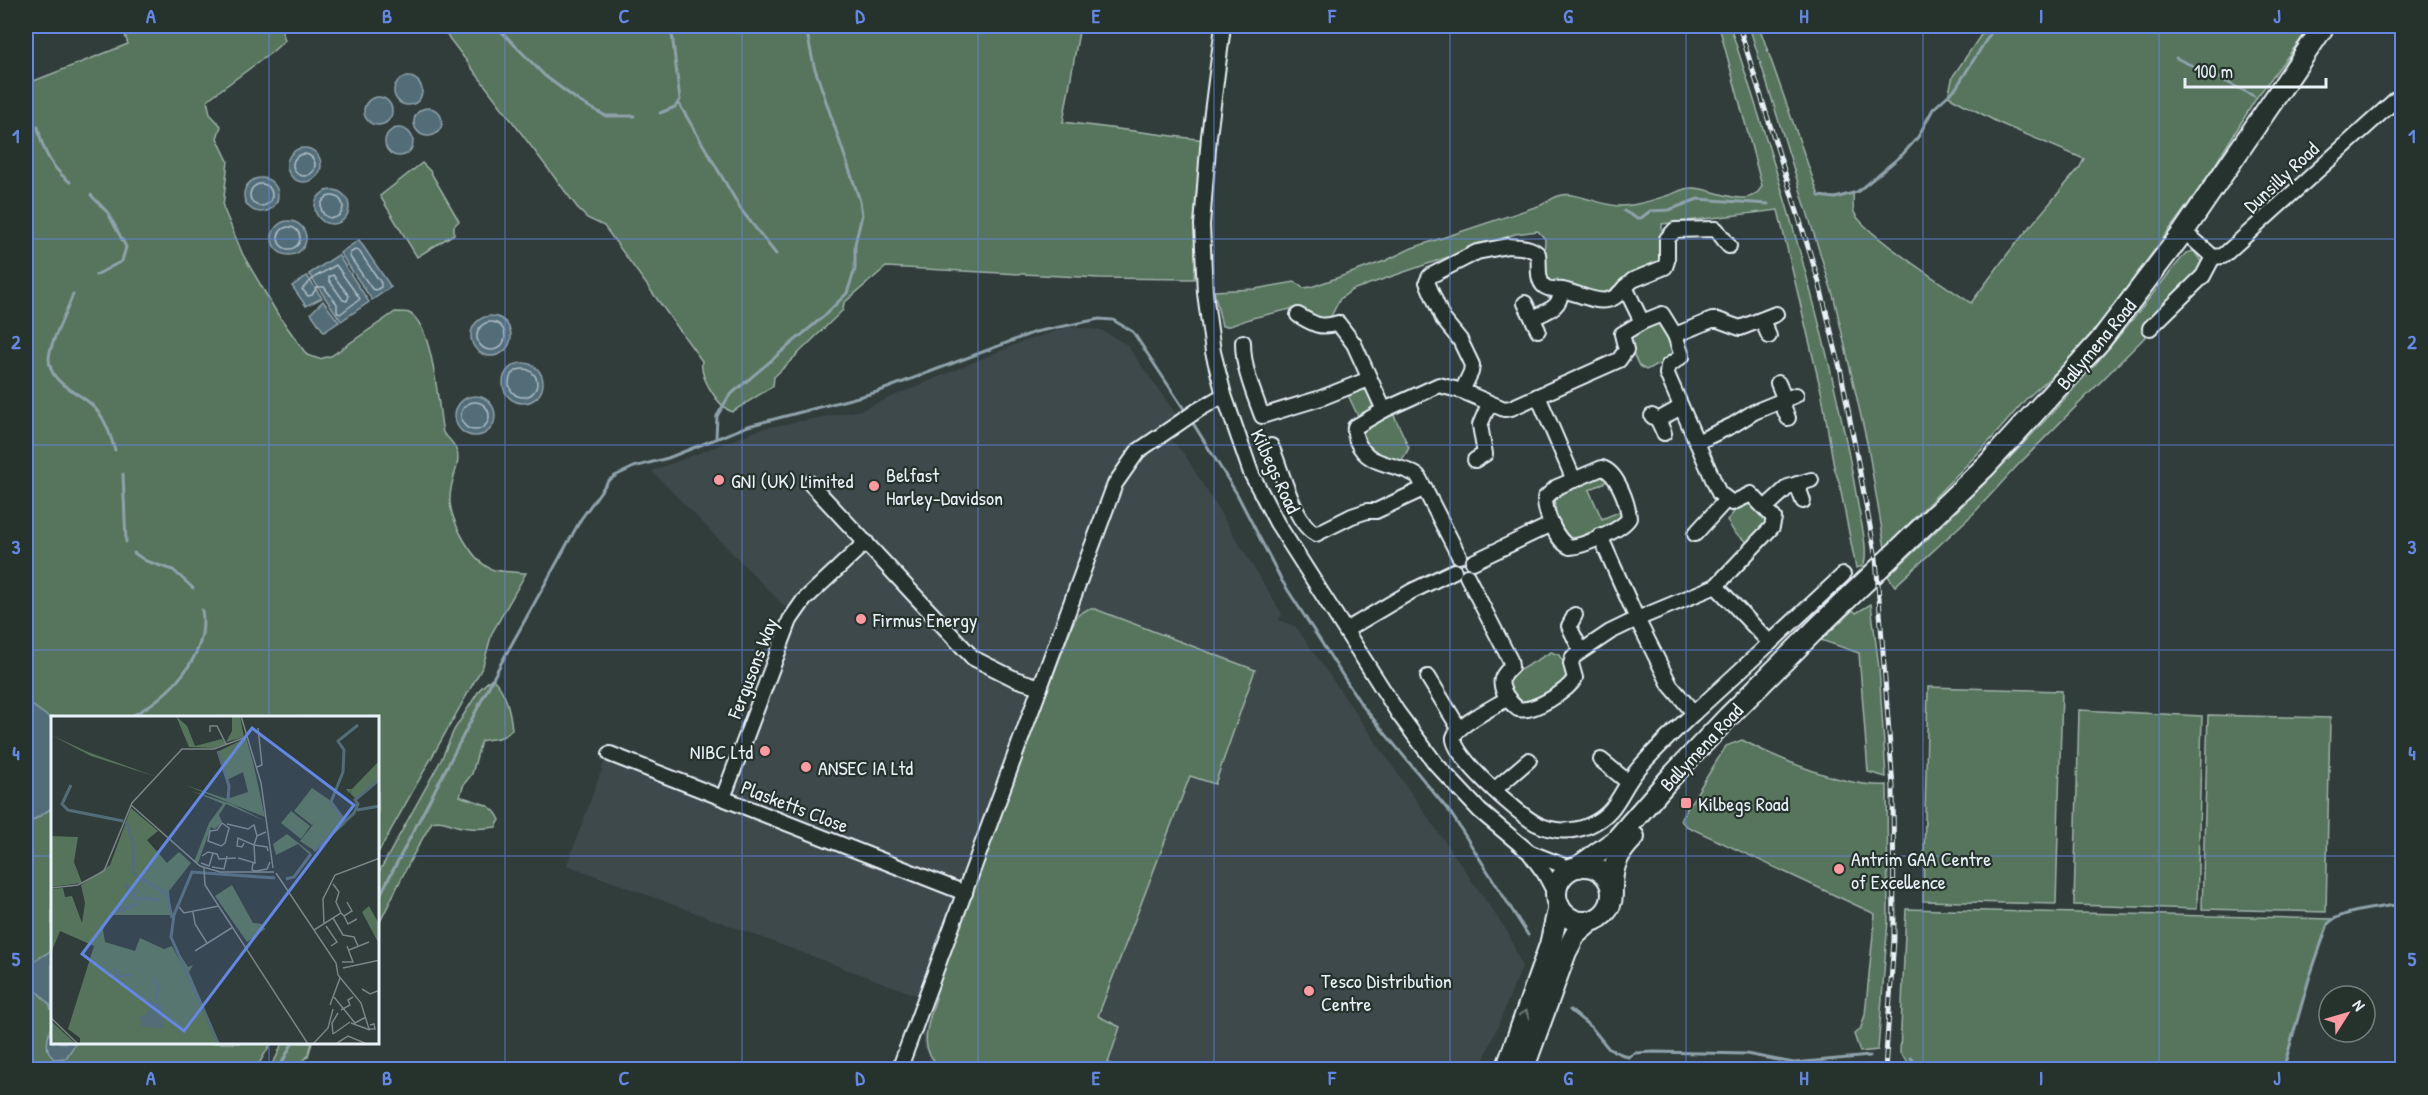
<svg xmlns="http://www.w3.org/2000/svg" width="2428" height="1095" font-family="'Patrick Hand',sans-serif">
	<rect width="100%" height="100%" fill="#313d3b"/>
	<filter id="ink" filterUnits="userSpaceOnUse"><feTurbulence type="fractalNoise" baseFrequency=".0167" numOctaves="2"/><feDisplacementMap in="SourceGraphic" scale="12" xChannelSelector="R" yChannelSelector="G"/><feConvolveMatrix kernelMatrix="1 2 1 2 8 2 1 2 1" color-interpolation-filters="sRGB"/></filter>
	<g filter="url(#ink)">
		<!-- built -->
		<path fill="#3e494b" d="M1069,327l32,3 25,14 50,70 -17,13 26,28 97,159 -3,6 17,7 213,307 13,33 -42,102 -357,1 -16,-7 -9,-46 75,-200 17,-42 25,9 -137,-169 -30,71 -123,347 15,34 5,2h-27l12,-11 -6,-11 -5,-51 -352,-131 43,-118 110,38 68,-175 -136,-139 112,-43 97,-18 158,-67z"/>
		<!-- green -->
		<g fill="#56745c" stroke="#9fb2aa" stroke-width="1.5">
			<path d="M122,26h158l5,14 -13,12 -65,48 3,14 11,12 -4,12 11,23 -5,46 20,48 34,58 30,42 12,4 12,-3 64,-44c4,0 11,0 14,1 25,12 29,95 34,120 29,25 7,36 7,66 -1,20 23,65 44,71 10,2 22,2 32,3l-34,60 -9,33 -105,187v-136h-326v325l219,1 -15,26 -230,1v-986l102,-40z"/>
			<path d="M440,26h640l-17,96 141,18 -10,139 -95,-1 -213,-11 -42,36 -1,7 -69,67 -1,9 -41,26c-14,-6 -33,-35 -30,-51l-98,-135 -17,-8 -7,-7z"/>
			<path d="M1719,26h11c51,155 99,311 127,473 2,16 13,53 6,67l-7,2 -17,-86 -5,-15 -12,-72 -44,-185 -116,14v36l-50,33 -14,2 -19,-9 -20,-3 -1,-4 -9,3 -5,-17 1,-26 -7,-8 -23,3 -163,56 -12,9 -10,19h-10l-21,-11 -47,11 -22,8h-8l-8,-35 41,-2 40,-7 8,6 8,-1 74,-26 27,-13 129,-43c6,-3 14,-9 21,-10 15,-3 40,11 58,11 16,0 33,-6 49,-11 7,-2 14,-7 22,-7 21,-2 57,25 71,-2z"/>
			<path d="M1749,26h10l60,170 16,2 18,-5c1,6 -1,14 1,19 7,20 96,77 117,91l38,-51 71,-85 4,-8 -85,-36 -51,-27 5,-20 34,-50h324l-54,71 -52,84 -99,135 -43,50 -37,33 -40,46 -101,103 -17,-101 -34,-149z"/>
			<path d="M422,163l8,8 29,50 -5,5v8l-37,23 -37,-61z"/>
			<path d="M2194,251l9,13 -4,8 -51,62 -131,132 -44,48 -78,72 -7,-10c72,-66 140,-134 204,-208 31,-35 59,-73 89,-109l5,-6z"/>
			<path d="M1654,323l8,1 14,29 -2,5 -28,12 -7,-4 -12,-25 7,-8z"/>
			<path d="M1361,389l6,2 6,13 -3,6 -12,6 -10,-21z"/>
			<path d="M1393,413l16,35 -10,17c-22,-8 -31,-10 -38,-34z"/>
			<path d="M1604,473l4,8 -19,9 13,29 19,-8 1,7 -43,19 -9,1c-9,-9 -20,-32 -13,-44z"/>
			<path d="M1745,502h6l16,14v8l-17,17 -3,1 -12,-9 -8,-12 9,-12z"/>
			<path d="M1871,604l8,64 7,109 -18,-5 -9,-119 -38,-13 32,-30 3,3z"/>
			<path d="M1088,609h7l160,61 -40,114 -25,-8 -92,240 22,11 -12,36 15,6h-178c-30,-17 -17,-45 -9,-71l-3,-8 139,-364 6,-11z"/>
			<path d="M1551,652l8,3 11,18 -1,7 -38,25 -12,-3 -11,-18 3,-9z"/>
			<path d="M492,678c14,13 18,32 20,51 -8,11 -19,9 -31,12l-9,33 -8,10 -4,12c17,7 32,6 40,24l-4,7c-12,2 -23,2 -35,0 -10,-2 -19,-8 -29,-5l-21,37 -33,67v-52l63,-114 13,-30 26,-41z"/>
			<path d="M1928,687l134,4 -6,213 -133,-3z"/>
			<path d="M2079,710l123,6 -5,193 -123,-4z"/>
			<path d="M2208,715l122,3 -4,194 -124,-3z"/>
			<path d="M1742,740c36,19 104,48 145,45l1,135 -10,130 -18,2 -6,-18 6,-4 5,-15 10,-101 -189,-88 -6,-6 46,-74z"/>
			<path d="M1906,909l427,10 -5,5 -19,55 -26,90 -365,1 -8,-5 -10,-12z"/>
			<path d="M282,1043v-1l30,1 -4,13 -13,13h-27l8,-11z"/>
		</g>
		<!-- water -->
		<g fill="#536d78" stroke="#8fa2ab" stroke-width="1.5">
			<circle cx="408" cy="91" r="14"/>
			<circle cx="378" cy="111" r="14"/>
			<circle cx="428" cy="122" r="14"/>
			<circle cx="399" cy="142" r="14"/>
			<circle cx="304" cy="165" r="17"/>
			<circle cx="261" cy="195" r="17"/>
			<circle cx="332" cy="207" r="17"/>
			<circle cx="289" cy="238" r="17"/>
			<path d="M359,240l32,47 -19,13 -32,-47z"/>
			<path d="M338,255l31,47 -28,19 -32,-47z"/>
			<path d="M307,276l15,22 -16,8 -14,-20z"/>
			<path d="M323,301l16,21 -15,10 -13,-19z"/>
			<circle cx="491" cy="336" r="20"/>
			<circle cx="523" cy="383" r="20"/>
			<circle cx="475" cy="416" r="20"/>
			<path d="M33,706l18,13 1,5v84l-26,17v-118z"/>
			<path d="M52,950v63l-2,-8 -24,-25v-14z"/>
			<path d="M52,1022v20l24,1 -10,15 -12,1c-12,-11 -5,-22 -2,-37z"/>
		</g>
		<g fill="none" stroke-linecap="round" stroke-linejoin="round">
			<!-- shore -->
			<g stroke="#acbcc5" stroke-width="1.5">
				<circle cx="304" cy="165" r="11"/>
				<circle cx="261" cy="195" r="11"/>
				<circle cx="332" cy="207" r="11"/>
				<circle cx="289" cy="238" r="11"/>
				<path d="M355,250l4,1 22,32v4l-5,3 -4,-1 -22,-32v-4z"/>
				<path d="M336,265l24,34 -20,15 -3,-2v-8l-13,-17h-7l-5,8 -4,1 -6,-7 13,-12z"/>
				<path d="M333,275l16,21 -2,5 -4,-1 -14,-20v-3z"/>
				<circle cx="491" cy="336" r="14"/>
				<circle cx="523" cy="383" r="14"/>
				<circle cx="475" cy="416" r="14"/>
			</g>
			<!-- stream -->
			<g stroke="#8fa2ab" stroke-width="3">
				<path d="M496,26l49,50 35,26 26,14h28"/>
				<path d="M2176,58l34,16"/>
				<path d="M2215,76l39,20"/>
				<path d="M678,102l64,109 34,43"/>
				<path d="M660,113l15,-6 5,-7 -9,-74"/>
				<path d="M38,127c4,23 13,41 32,55"/>
				<path d="M91,195l17,18 18,34 -4,14 -26,14"/>
				<path d="M1819,196l16,2 22,-6 45,-37 16,-18 15,-28 23,-21 39,-62"/>
				<path d="M1624,211l12,7h5l9,-7 19,-1 29,-11 70,5"/>
				<path d="M73,294c-5,16 -24,50 -24,65 1,26 28,31 43,46 13,12 18,29 23,45"/>
				<path d="M1191,420l46,74 45,87 79,123 91,111 76,120"/>
				<path d="M716,438l1,-22 12,-20 95,-80 23,-23 8,-24v-25l7,-29 -2,-14 -46,-135 -6,-28 1,-12"/>
				<path d="M123,474l3,68"/>
				<path d="M134,553l12,8 27,9 20,18"/>
				<path d="M130,717c38,-20 80,-60 72,-107"/>
				<path d="M378,899l121,-232 82,-148 27,-38 7,-5 19,-9 34,-9 80,-32 129,-34 158,-60 64,-13 14,1 20,12 53,80"/>
				<path d="M1570,1010l21,17 18,22 19,8 7,-4 19,-1 92,2 48,9 76,-7"/>
				<path d="M1911,1058l11,12"/>
				<path d="M278,1070l15,-28"/>
				<path d="M2283,1070l26,-91 19,-55c10,-13 57,-17 74,-20"/>
			</g>
			<defs>
				<g id="minor">
					<path d="M1223,26l-14,110 -7,89 3,68 8,59 11,43 27,78 26,50 121,190 38,51 44,47 49,41 16,22 11,21"/>
					<path d="M2184,231l29,26 10,-1 179,-162"/>
					<path d="M1508,246c10,1 22,0 30,8 2,9 -2,25 6,32 4,4 12,3 18,4 13,2 33,13 45,10 8,-1 13,-7 18,-13l17,35 -20,12 4,16 -7,10 -108,48 -7,1 -42,-18 9,-19 1,-7 -12,-25 -17,-21 -16,-37 3,-6 47,-24z"/>
					<path d="M1625,287l8,-7 32,-13 2,-6v-22l8,-9 41,-1 13,17"/>
					<path d="M1525,303l13,27"/>
					<path d="M1298,315c15,9 23,14 40,8l16,21 30,66 -29,17c-1,6 0,8 2,14 11,27 39,21 61,35l41,80"/>
					<path d="M1533,318c14,-7 28,-10 28,-28"/>
					<path d="M1762,320l7,16"/>
					<path d="M1642,322l20,-8 13,21 7,21 -14,10 -1,8 52,119 13,10 19,-9 23,24 -2,9 -56,59 54,57 73,-68"/>
					<path d="M2150,328l53,-52 10,-19"/>
					<path d="M1675,335l37,-15h6l22,8 36,-14"/>
					<path d="M1243,342c0,27 10,49 19,74l59,-18 48,-19"/>
					<path d="M1778,383l7,17"/>
					<path d="M1538,396l36,84"/>
					<path d="M1781,402l7,16"/>
					<path d="M1384,410l55,-25 23,6"/>
					<path d="M1652,416l6,4 6,13"/>
					<path d="M1658,420l23,-13"/>
					<path d="M1697,442l36,-17 21,-13 42,-17"/>
					<path d="M1271,446c10,22 23,78 45,88l36,-18 15,-5h9l49,-23"/>
					<path d="M1475,460l10,-6 -5,-29 9,-21"/>
					<path d="M1602,468c15,4 26,35 27,50 -7,12 -45,28 -59,29 -14,-6 -25,-34 -25,-49l12,-11z"/>
					<path d="M810,483l163,175 42,21 25,8"/>
					<path d="M1797,484l6,17"/>
					<path d="M1765,508l23,-21 23,-7"/>
					<path d="M1695,534l31,-34"/>
					<path d="M1600,536l37,83 79,-33"/>
					<path d="M1473,562l79,-38"/>
					<path d="M1467,576l43,84 1,7c-3,3 -8,7 -9,12 -3,10 9,25 16,30 15,4 50,-18 57,-31l-4,-14 2,-7 37,-25 27,-13 33,66 24,28c-19,18 -38,35 -55,55 -19,21 -20,44 -49,57 -17,8 -37,7 -53,-1 -16,-7 -87,-70 -83,-87 3,-12 42,-31 54,-39"/>
					<path d="M1575,615l-6,11 12,25"/>
					<path d="M1346,630l66,-39 42,-20"/>
					<path d="M1428,677l31,51"/>
					<path d="M1694,713l76,-70"/>
					<path d="M610,754l355,139"/>
					<path d="M1601,760l27,22"/>
					<path d="M1494,790l35,-30"/>
					<path d="M723,798l67,-178 14,-20 62,-58"/>
					<path d="M1531,853l41,16"/>
					<path d="M899,1070l216,-586 23,-33 60,-41 26,-15"/>
				</g>
				<g id="highway">
					<circle cx="1584" cy="894" r="28"/>
					<path d="M1578,867l38,-27 55,-63 57,-60 94,-94 164,-157 114,-125 84,-110 140,-205"/>
					<path d="M1612,888c0,-23 6,-35 22,-51"/>
					<path d="M1506,1070l44,-125 9,-39"/>
					<path d="M1523,1070l43,-118 9,-17 16,-14"/>
				</g>
			</defs>
			<!-- minor casing -->
			<use href="#minor" stroke="#e8f1f8" stroke-width="18"/>
			<!-- highway casing -->
			<use href="#highway" stroke="#e8f1f8" stroke-width="24"/>
			<!-- minor -->
			<use href="#minor" stroke="#26332d" stroke-width="14"/>
			<!-- highway -->
			<use href="#highway" stroke="#26332d" stroke-width="20"/>
			<defs>
				<path id="rail" d="M1739,26l80,256 22,90 35,186 17,229 1,152 -9,131"/>
			</defs>
			<!-- rail casing -->
			<use href="#rail" stroke="#e8f1f8" stroke-width="5"/>
			<!-- rail -->
			<use href="#rail" stroke="#26332d" stroke-width="3" stroke-dasharray="9" stroke-linecap="butt"/>
		</g>
		<!-- one-way arrows -->
		<defs><path id="oneway-chevron" d="M-2-3.5L2.5 0L-2 3.5" fill="none" stroke-width="1.6" stroke-linecap="round" stroke-linejoin="round" transform="scale(1.5)"/></defs>
		<use stroke="#6a7674" href="#oneway-chevron" transform="translate(1525 1014) rotate(-71)"/>
	</g>
	<!-- grid -->
	<path fill="none" stroke="#6487e3" stroke-width="1.5" stroke-opacity="0.55" d="M269,26v691M505,26v1044M742,26v1044M978,26v1044M1214,26v1044M1450,26v1044M1686,26v1044M1923,26v1044M2159,26v1044M26,239h2376M26,445h2376M26,650h2376M26,856h26M378,856h2024M269,1042v28"/>
	<!-- markers -->
	<g fill="#ff9aa2" stroke="#26332d" stroke-width="2">
		<circle cx="719" cy="480" r="6"/>
		<circle cx="874" cy="486" r="6"/>
		<circle cx="861" cy="619" r="6"/>
		<circle cx="765" cy="751" r="6"/>
		<circle cx="806" cy="767" r="6"/>
		<rect x="1680" y="797" width="12" height="12" rx="3"/>
		<circle cx="1839" cy="869" r="6"/>
		<circle cx="1309" cy="991" r="6"/>
	</g>
	<g text-anchor="middle" dominant-baseline="central" stroke-width="4.5" stroke-linejoin="round" paint-order="stroke">
		<!-- street labels -->
		<g font-size="20" fill="#e8f1f8" stroke="#26332d">
			<text transform="translate(2281 177) rotate(-43)">Dunsilly Road</text>
			<text transform="translate(2096 344) rotate(-50)">Ballymena Road</text>
			<text transform="translate(1276 471) rotate(65)">Kilbegs Road</text>
			<text transform="translate(752 668) rotate(-69)">Fergusons Way</text>
			<text transform="translate(1701 747) rotate(-47)">Ballymena Road</text>
			<text transform="translate(795 806) rotate(21)">Plasketts Close</text>
		</g>
		<!-- poi labels -->
		<g font-size="20" fill="#e8f1f8" stroke="#26332d" text-anchor="start">
			<text x="886" y="474">Belfast<tspan x="886" dy="23">Harley-Davidson</tspan></text>
			<text x="731" y="480">GNI (UK) Limited</text>
			<text x="873" y="619">Firmus Energy</text>
			<text x="753" y="751" text-anchor="end">NIBC Ltd</text>
			<text x="818" y="767">ANSEC IA Ltd</text>
			<text x="1698" y="803">Kilbegs Road</text>
			<text x="1851" y="858">Antrim GAA Centre<tspan x="1851" dy="23">of Excellence</tspan></text>
			<text x="1321" y="980">Tesco Distribution<tspan x="1321" dy="23">Centre</tspan></text>
		</g>
	</g>
	<!-- overview -->
	<g transform="translate(51 716)">
		<rect width="328" height="328" fill="#313d3b"/>
		<path d="M125,0l11,10 8,20 27,-7 4,5 -12,4 -25,-1zM181,0h8l4,21 -18,5 6,-11zM0,19l37,17 69,25 -66,-21zM195,22l7,24 12,55 -80,-32 42,14 21,-7 -5,-20 -16,8 -10,-28zM328,45v20l-23,18 -6,-6 2,-4 -3,4 -3,-4h6zM261,72l19,13 14,23 -30,27 -15,-10 15,-19 -3,3 -18,-14zM141,75l40,13 33,17 -39,-17 -7,11 3,7 -7,7 -4,-2 -13,36 -4,-1 15,-39 14,-19zM80,92l27,23 -11,9 20,23 12,-11 12,11 -22,28 2,24h-61l-7,15 2,12 30,9 5,-13 24,11 8,-3 8,15 1,-5 7,11 5,-2 -4,7 31,72h-140v-6l-12,-9 26,-83 -34,-15 -9,22v-64l12,-1 2,9 7,-1 10,27 3,-20 -4,-18 29,-20zM240,95l19,15 -9,13 -20,-16zM236,118l24,19 -1,2 -12,-11 -22,11 -3,-11zM0,120l27,1 -4,25 8,21 -31,4zM181,169l21,38 9,1 3,5 -18,13 -32,-46zM318,190l10,18v20l-17,-32zM0,305l25,23h-25z" fill="#56745c"/>
		<path d="M99,285l11,4 3,24 -23,-3 -1,-10 7,-2z" fill="#536d78"/>
		<path fill="none" stroke="#536d78" stroke-width="3" d="M167,35l11,35 -1,13M20,69l-9,19 6,6 55,11M306,94l23,-4M293,104l-13,-18 12,-30 1,-22 -6,-9 20,-16M75,106l7,21 1,31 33,20 5,24M263,135l40,-38 4,-9 -3,-4 25,-21M235,163l8,-2 17,-23M74,168l13,17M89,182l20,2M66,195l20,-7M63,252l5,8 13,-1M102,263l5,8 -2,13M167,328l-47,-107 3,-22 18,-43 83,6"/>
		<path fill="none" stroke="#7a8587" stroke-width="1.5" d="M190,0l20,67 12,85M159,16v-6h7l9,18M206,51l5,-2 -4,-37M80,89l69,61 20,6h54M171,107l7,5 -4,15 -4,3 -13,-5 2,-10 7,-1zM176,108l21,5 6,-4 3,11 9,-4M193,127l-2,4 -5,-1 1,-8 16,7 3,-9M151,140l6,-4 9,2 2,5 17,-1M187,142l17,5 -1,-18 13,2 1,4M150,147l8,3 4,-13M202,147l-1,7 4,1 11,-2 3,-7M161,151l12,2 3,-13M153,152l1,17 103,159M225,157l60,90 2,12 23,28 8,26h6l-1,-5 -4,1M0,172l27,-3 26,-14 28,-68 50,-54h32l32,-12M128,191l5,6 35,-7M142,196l2,12 12,19M290,197l3,3 8,-5 -5,-9M293,200l4,8 9,-5M282,202l10,17 11,2 4,9M273,208l-1,-25 12,-24 45,-17M275,210l11,16 -6,4M263,214l27,-17 -5,-11 3,-10 -6,-8M298,234l20,-8M144,235l38,-24M291,246h11l-6,-16M292,252l37,-8M311,273l8,5 10,-4M283,281l21,26 11,-6M279,289l10,-27M290,294l9,-5 -2,-5 5,-3M0,302l27,26M300,307l19,7M282,318l-1,-11 6,-10M282,318l17,-12M286,327l11,-7 19,8M262,328l15,-16 5,-19"/>
		<path fill="#6487e3" fill-opacity="0.15" stroke="#6487e3" stroke-width="3" d="M201,12l102,77 -170,226 -102,-77z"/>
		<rect width="328" height="328" fill="none" stroke="#e8f1f8" stroke-width="3"/>
	</g>
	<!-- margin -->
	<rect width="2428" height="1095" fill="none" stroke="#26332d" stroke-width="66"/>
	<!-- north arrow -->
	<g transform="translate(2347 1014) rotate(53)"><circle r="28" fill="#26332d" stroke="#747f7e" stroke-width="1.5"/>
	<path d="M0-4.5L10 22L0 15L-10 22Z" fill="#ff9aa2"/>
	<text y="-9" font-size="16" font-weight="bold" text-anchor="middle" fill="#e8f1f8">N</text>
	</g>
	<!-- scale -->
	<path d="M2185 78v9h141v-9" fill="none" stroke="#e8f1f8" stroke-width="3"/>
	<text x="2194" y="78" font-size="18" fill="#e8f1f8" stroke="#26332d" stroke-width="4.5" paint-order="stroke">100 m</text>
	<rect x="33" y="33" width="2362" height="1029" fill="none" stroke="#6487e3" stroke-width="2"/>
	<g font-size="20" text-anchor="middle" font-weight="bold" fill="#6487e3">
		<text x="151" y="23">A</text>
		<text x="387" y="23">B</text>
		<text x="624" y="23">C</text>
		<text x="860" y="23">D</text>
		<text x="1096" y="23">E</text>
		<text x="1332" y="23">F</text>
		<text x="1568" y="23">G</text>
		<text x="1804" y="23">H</text>
		<text x="2041" y="23">I</text>
		<text x="2277" y="23">J</text>
		<text x="16" y="143">1</text>
		<text x="2412" y="143">1</text>
		<text x="16" y="349">2</text>
		<text x="2412" y="349">2</text>
		<text x="16" y="554">3</text>
		<text x="2412" y="554">3</text>
		<text x="16" y="760">4</text>
		<text x="2412" y="760">4</text>
		<text x="16" y="966">5</text>
		<text x="2412" y="966">5</text>
		<text x="151" y="1085">A</text>
		<text x="387" y="1085">B</text>
		<text x="624" y="1085">C</text>
		<text x="860" y="1085">D</text>
		<text x="1096" y="1085">E</text>
		<text x="1332" y="1085">F</text>
		<text x="1568" y="1085">G</text>
		<text x="1804" y="1085">H</text>
		<text x="2041" y="1085">I</text>
		<text x="2277" y="1085">J</text>
	</g>
</svg>
